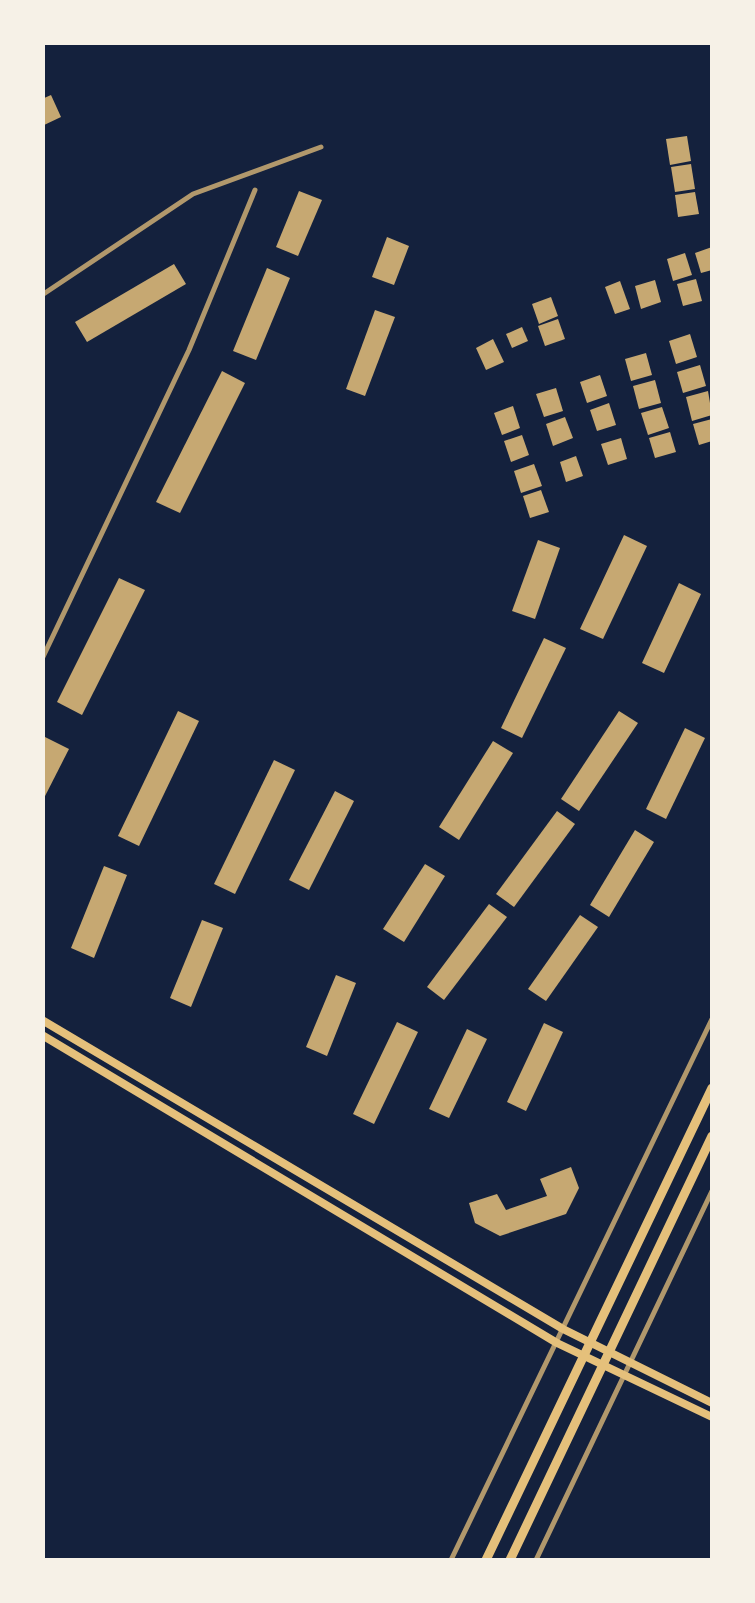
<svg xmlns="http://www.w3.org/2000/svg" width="755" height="1603" font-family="'Fira Sans Condensed',sans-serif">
	<rect width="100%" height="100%" fill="#14213d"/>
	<!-- building -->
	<g fill="#c6a872">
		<path d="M51,95l10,22 -19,9v-27z"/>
		<path d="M687,136l4,25 -21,4 -4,-26z"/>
		<path d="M691,164l4,25 -20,3 -4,-25z"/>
		<path d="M299,191l23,9 -24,56 -22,-9z"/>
		<path d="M695,192l4,22 -21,3 -3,-22z"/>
		<path d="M387,237l22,9 -15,39 -22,-8z"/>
		<path d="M712,247v23l-11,3 -6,-20z"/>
		<path d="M685,253l7,22 -19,6 -6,-22z"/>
		<path d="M174,264l12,20 -99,58 -12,-20z"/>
		<path d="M267,268l23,10 -34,82 -23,-9z"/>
		<path d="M696,279l6,22 -19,5 -6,-22z"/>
		<path d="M655,280l6,22 -20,7 -6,-23z"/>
		<path d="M620,281l10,28 -15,5 -10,-27z"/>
		<path d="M551,297l7,19 -19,8 -7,-20z"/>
		<path d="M375,310l20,7 -30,79 -19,-7z"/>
		<path d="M558,319l7,20 -20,7 -7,-20z"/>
		<path d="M522,327l6,14 -16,7 -6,-14z"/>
		<path d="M690,334l7,23 -21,7 -7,-23z"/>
		<path d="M493,339l11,23 -18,8 -10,-22z"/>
		<path d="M646,353l6,22 -21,6 -6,-22z"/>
		<path d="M700,365l6,21 -23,7 -6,-21z"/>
		<path d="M222,371l23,12 -65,130 -24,-11z"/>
		<path d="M600,375l7,21 -20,7 -7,-21z"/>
		<path d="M655,380l6,23 -22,6 -6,-23z"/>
		<path d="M556,388l7,23 -19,6 -8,-23z"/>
		<path d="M708,391l4,24 -20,6 -6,-24z"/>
		<path d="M609,403l7,22 -19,6 -7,-21z"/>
		<path d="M513,406l7,22 -18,7 -8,-22z"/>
		<path d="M662,407l7,21 -21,7 -7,-22z"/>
		<path d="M565,417l8,21 -20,8 -7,-22z"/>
		<path d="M712,419v22l-13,4 -6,-21z"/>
		<path d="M670,432l6,20 -21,6 -6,-20z"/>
		<path d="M522,435l7,20 -18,7 -7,-21z"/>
		<path d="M621,438l6,21 -19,6 -7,-21z"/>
		<path d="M576,456l7,20 -17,6 -6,-20z"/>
		<path d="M534,464l8,22 -21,7 -7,-22z"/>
		<path d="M541,490l8,22 -19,6 -7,-22z"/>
		<path d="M624,535l23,11 -44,93 -23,-10z"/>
		<path d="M538,540l22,8 -25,71 -23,-8z"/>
		<path d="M119,578l26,12 -63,125 -25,-13z"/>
		<path d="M679,583l22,11 -37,79 -22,-10z"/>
		<path d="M544,638l22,10 -44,90 -21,-10z"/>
		<path d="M178,711l21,10 -60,125 -21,-10z"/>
		<path d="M619,711l19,12 -59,88 -18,-12z"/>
		<path d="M685,728l20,10 -39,81 -20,-10z"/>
		<path d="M45,737l24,12 -27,53v-60z"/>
		<path d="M493,741l20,12 -54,87 -20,-13z"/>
		<path d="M274,760l21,10 -60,124 -21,-10z"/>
		<path d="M335,791l19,10 -45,89 -20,-10z"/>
		<path d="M557,811l18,13 -61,83 -18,-13z"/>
		<path d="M635,830l19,12 -45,75 -19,-12z"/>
		<path d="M425,864l20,12 -41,66 -21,-13z"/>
		<path d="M104,866l23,9 -33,83 -23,-10z"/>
		<path d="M489,904l18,13 -63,83 -17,-13z"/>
		<path d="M580,915l18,12 -52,74 -18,-12z"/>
		<path d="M202,920l21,8 -32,79 -21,-9z"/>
		<path d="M336,975l20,8 -29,73 -21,-9z"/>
		<path d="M397,1022l21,10 -44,92 -21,-10z"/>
		<path d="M544,1023l19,9 -37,79 -19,-9z"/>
		<path d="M467,1029l20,10 -38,79 -20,-9z"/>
		<path d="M571,1167l8,21 -13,26 -66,22 -25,-13 -6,-20 28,-9 9,16 41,-14 -7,-17z"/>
	</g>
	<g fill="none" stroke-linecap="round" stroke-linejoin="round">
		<!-- minor -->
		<g stroke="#b1986c" stroke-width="5">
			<path d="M42,295l151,-101 128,-47"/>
			<path d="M42,659l147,-309 66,-160"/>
			<path d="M451,1560l261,-541"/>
			<path d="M536,1560l176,-369"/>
		</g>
		<!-- secondary -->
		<g stroke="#e5c07b" stroke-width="8">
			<path d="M42,1020l521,309 149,74"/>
			<path d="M42,1035l515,308 155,74"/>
		</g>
		<!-- primary -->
		<g stroke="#e5c07b" stroke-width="9">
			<path d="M486,1560l226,-472"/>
			<path d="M510,1560l202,-424"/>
		</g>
	</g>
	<!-- border -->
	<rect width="755" height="1603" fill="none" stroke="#f6f1e7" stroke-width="90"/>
</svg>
